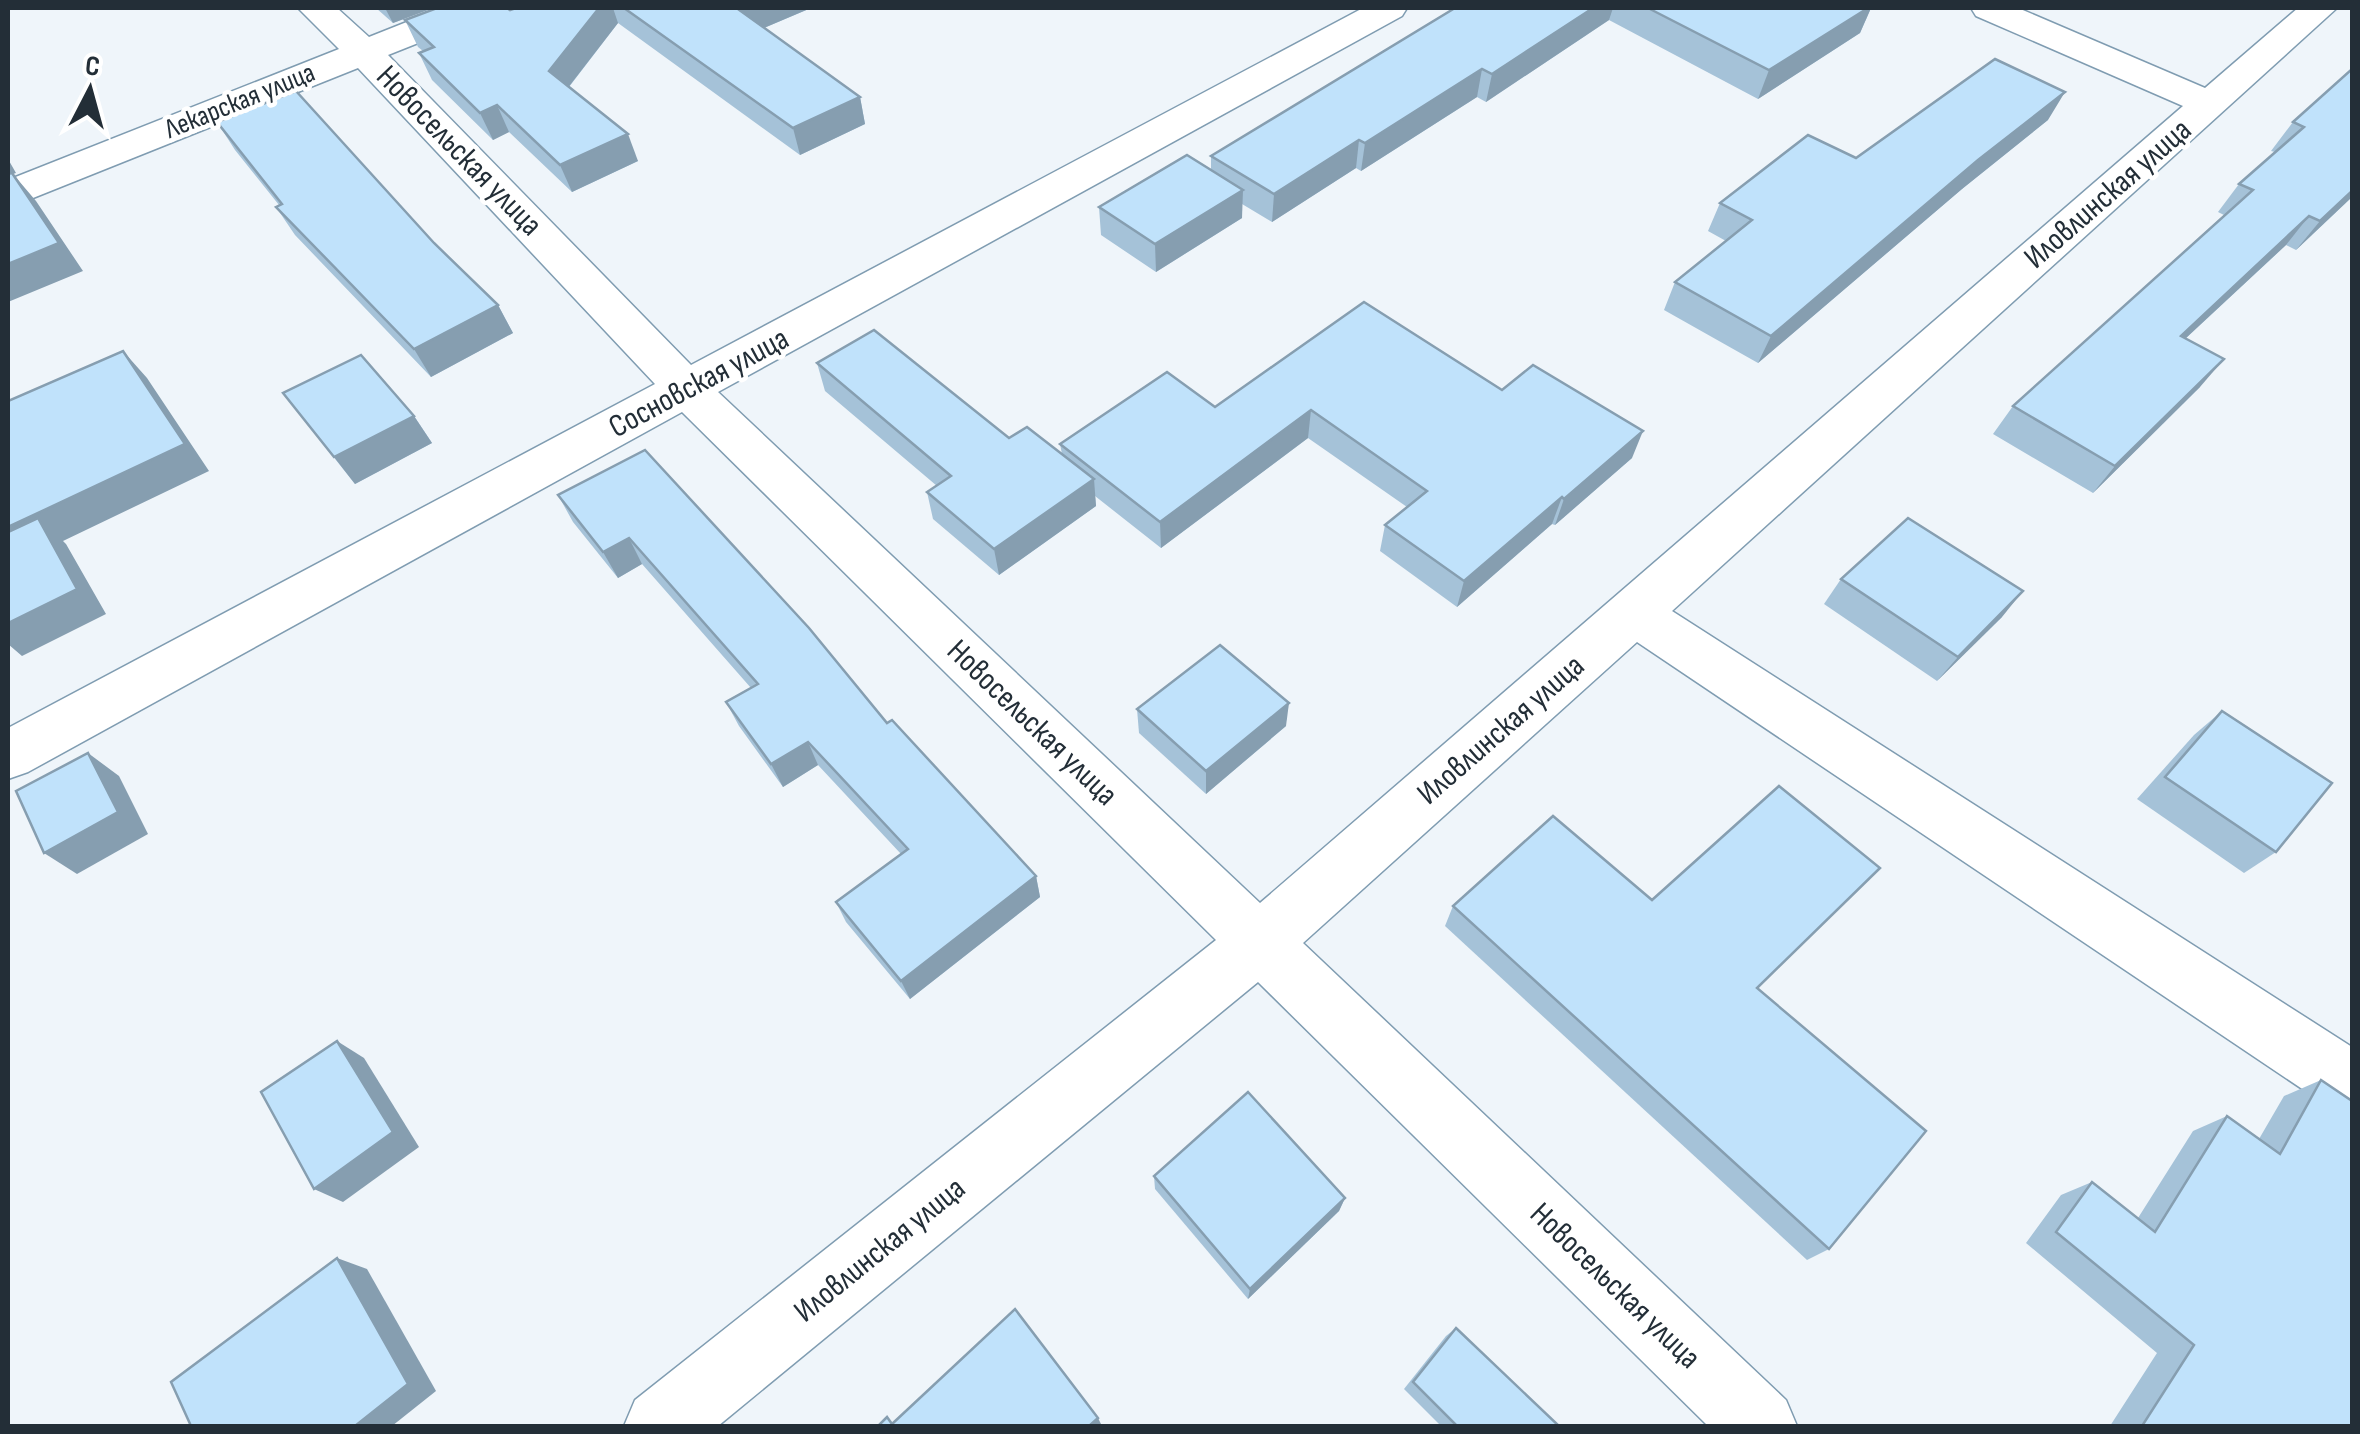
<svg xmlns="http://www.w3.org/2000/svg" width="2360" height="1434" font-family="'Sofia Sans Condensed',sans-serif">
	<rect width="100%" height="100%" fill="#eff5fa"/>
	<g fill="none" stroke-linecap="round" stroke-linejoin="round">
		<defs>
			<path id="minor" d="M298,8h39l32,29 73,-29h49l-5,8 -98,39 303,310 672,-357h44l-5,8 -684,376 542,511 923,-797 -207,-90 -5,-8h47l187,80 93,-80h39l-665,603 680,436v69l-23,-9 -692,-465 -334,301 483,457 11,26h-89l-450,-444 -540,444h-94l11,-26 581,-460 -534,-528 -654,360 -20,7v-51l647,-344 -297,-316 -350,140v-28l331,-131z"/>
		</defs>
		<!-- minor casing -->
		<use href="#minor" stroke="#7f9cb1" stroke-width="3"/>
		<!-- minor -->
		<use href="#minor" fill="#fff" fill-rule="evenodd"/>
	</g>
	<!-- wall -->
	<g fill="#a5c2d8">
		<path d="M376,8h57l-40,15z"/>
		<path d="M516,8h295l-47,20 96,69 5,27 -65,31 -182,-132 -49,64 69,74 -66,31 -63,-60 -16,8 -61,-60 -13,-27 4,-2 -5,-4 -13,-27 105,-10z"/>
		<path d="M1455,8h416l-11,25 -102,66 -149,-79 -123,82 -9,-5 -116,74 -5,-3 -84,54 -30,-18v14l-86,54 -55,-37 -2,-28 112,-37v-14z"/>
		<path d="M2352,69v128l-56,53 -10,-5 -101,94 15,48 -107,106 -100,-59 20,-28 211,-191 -6,-3 21,-28 36,-32 -4,-1 22,-29z"/>
		<path d="M2048,120l-86,69 -204,174 -94,-53 11,-28 51,-41 -18,-10 12,-28 136,-45z"/>
		<path d="M217,122l217,121 64,62 15,28 -82,44 -136,-142 -19,-28 3,-2 -44,-55z"/>
		<path d="M817,363l192,75 53,16 -2,-10 155,-37 287,-17 130,68 -77,67 -3,-1 -95,83 -77,-56 5,-26 22,-18 -99,-69 -147,110 -66,-52 1,10 -97,69 -66,-56 -6,-27 10,-6 -112,-95z"/>
		<path d="M283,393l131,23 18,27 -77,41z"/>
		<path d="M645,450l242,273 149,153 4,21 -130,102 -64,-77 -10,-20 65,-48 -83,-89 -35,22 -44,-61 -13,-24 25,-14 -109,-124 -24,14 -45,-56 -15,-27z"/>
		<path d="M1841,579l161,38 -65,64 -113,-77z"/>
		<path d="M1137,709l149,17 -80,68 -67,-61z"/>
		<path d="M2222,711l54,141 -32,21 -107,-74 57,-64z"/>
		<path d="M1453,906l305,82 71,261 -22,11 -362,-334z"/>
		<path d="M2321,1080l31,346h-242l47,-73 -131,-110 35,-48 31,-13 46,36 55,-87 34,-15 32,23 25,-43z"/>
		<path d="M1154,1176l191,22 -6,13 -91,88 -93,-110z"/>
		<path d="M1456,1328l103,98h-118l-37,-37 42,-53z"/>
	</g>
	<!-- shaded-wall -->
	<g fill="#869eb0">
		<path d="M385,8h48l-40,15z"/>
		<path d="M599,8h14l5,15 -58,75 -11,-27z"/>
		<path d="M742,8h69l-66,28 -7,-27z"/>
		<path d="M1593,8h20l-4,12 -123,82 6,-28z"/>
		<path d="M1868,8h3l-11,25 -102,66 11,-29z"/>
		<path d="M1482,69l-5,28 -116,74 4,-28z"/>
		<path d="M2065,92l-17,28 -86,69 -204,174 13,-27 207,-176z"/>
		<path d="M860,97l5,27 -65,31 -7,-27z"/>
		<path d="M497,105l12,27 -16,8 -13,-27z"/>
		<path d="M628,134l10,27 -66,31 -12,-27z"/>
		<path d="M1359,140l-3,28 -84,54 2,-28z"/>
		<path d="M8,159l8,14 -3,1 23,27 47,70 -75,31z"/>
		<path d="M1243,190l-1,28 -86,54 -1,-28z"/>
		<path d="M2352,191v6l-56,53 24,-29z"/>
		<path d="M2309,216l-23,29 -128,119 23,-28z"/>
		<path d="M498,305l15,28 -82,44 -17,-28z"/>
		<path d="M123,351l24,27 62,93 -146,70 3,3 40,70 -84,42 -14,-12v-117z"/>
		<path d="M2224,359l-24,28 -107,106 22,-27z"/>
		<path d="M1311,410l-3,28 -147,110 -1,-26z"/>
		<path d="M414,416l18,27 -77,41 -21,-27z"/>
		<path d="M1643,431l-11,27 -77,67 9,-26z"/>
		<path d="M1094,479l2,27 -97,69 -5,-26z"/>
		<path d="M1562,497l-10,27 -95,83 7,-26z"/>
		<path d="M629,538l13,26 -24,14 -15,-26z"/>
		<path d="M2023,591l-21,26 -65,64 21,-24z"/>
		<path d="M1289,703l-3,23 -80,68v-23z"/>
		<path d="M808,742l10,23 -35,22 -12,-23z"/>
		<path d="M88,753l31,23 29,58 -71,40 -33,-21z"/>
		<path d="M1036,876l4,21 -130,102 -9,-18z"/>
		<path d="M337,1041l27,17 55,89 -76,55 -29,-13z"/>
		<path d="M1345,1198l-6,13 -91,88 2,-10z"/>
		<path d="M337,1258l30,11 69,122 -44,35h-37z"/>
		<path d="M1098,1418l3,6 -3,2h-9z"/>
	</g>
	<!-- building -->
	<g fill="#c0e2fb" stroke="#869eb0" stroke-width="2.5">
		<path d="M437,8h70l3,2 6,-2h83l-50,63 79,63 -68,31 -63,-60 -17,8 -61,-60 15,-6 -29,-27z"/>
		<path d="M624,8h118l-4,1 122,88 -67,31z"/>
		<path d="M1455,8h138l-101,66 -10,-5 -117,74 -6,-3 -85,54 -63,-38z"/>
		<path d="M1648,8h220l-99,62z"/>
		<path d="M1995,59l70,33 -87,68 -207,176 -96,-54 77,-62 -32,-17 88,-68 48,23z"/>
		<path d="M2352,69v122l-32,30 -11,-5 -128,120 43,23 -109,107 -102,-60 240,-216 -14,-6 65,-57 -11,-5z"/>
		<path d="M296,91l138,152 64,62 -84,44 -138,-142 6,-3 -65,-82z"/>
		<path d="M1187,155l56,35 -88,54 -56,-37z"/>
		<path d="M12,173l47,70 -51,21v-90z"/>
		<path d="M1364,302l138,88 31,-25 110,66 -79,68 -2,-2 -98,84 -79,-56 42,-34 -116,-81 -151,112 -100,-78 107,-72 48,35z"/>
		<path d="M874,330l135,108 18,-11 67,52 -100,70 -67,-57 24,-16 -134,-113z"/>
		<path d="M123,351l62,93 -177,83v-126z"/>
		<path d="M361,355l53,61 -80,41 -51,-64z"/>
		<path d="M645,450l164,178 78,95 5,-3 144,156 -135,105 -65,-79 72,-53 -100,-107 -37,22 -45,-62 32,-18 -129,-146 -26,14 -45,-57z"/>
		<path d="M38,518l39,71 -69,34v-91z"/>
		<path d="M1908,518l115,73 -65,66 -117,-78z"/>
		<path d="M1220,645l69,58 -83,68 -69,-62z"/>
		<path d="M2222,711l110,72 -56,69 -111,-75z"/>
		<path d="M88,753l30,59 -74,41 -28,-62z"/>
		<path d="M1779,786l101,82 -123,120 169,143 -97,118 -376,-343 100,-90 99,84z"/>
		<path d="M337,1041l56,91 -79,57 -53,-97z"/>
		<path d="M2321,1080l31,21v325h-210l52,-81 -138,-113 36,-50 63,50 72,-116 53,38z"/>
		<path d="M1248,1092l97,106 -95,91 -96,-113z"/>
		<path d="M337,1258l71,126 -53,42h-164l-20,-44z"/>
		<path d="M1015,1309l83,109 -9,8h-211l9,-9 5,7z"/>
		<path d="M1456,1328l103,98h-102l-44,-44z"/>
	</g>
	<g text-anchor="middle" dominant-baseline="central" stroke-width="9" stroke-linejoin="round" paint-order="stroke">
		<!-- far-street labels -->
		<g font-size="28" fill="#232e37" stroke="#fff">
			<text transform="translate(240 101) rotate(-22)">Лекарская улица</text>
		</g>
		<!-- street labels -->
		<g font-size="32" fill="#232e37" stroke="#fff">
			<text transform="translate(459 151) rotate(46)">Новосельская улица</text>
			<text transform="translate(2108 194) rotate(-41)">Иловлинская улица</text>
			<text transform="translate(699 383) rotate(-28)">Сосновская улица</text>
			<text transform="translate(1032 723) rotate(44)">Новосельская улица</text>
			<text transform="translate(1501 730) rotate(-41)">Иловлинская улица</text>
			<text transform="translate(880 1250) rotate(-39)">Иловлинская улица</text>
			<text transform="translate(1615 1286) rotate(44)">Новосельская улица</text>
		</g>
	</g>
	<!-- border -->
	<rect width="2360" height="1434" fill="none" stroke="#232e37" stroke-width="20"/>
	<!-- north arrow -->
	<g transform="translate(90 90) rotate(6)" stroke="#ffffff" stroke-width="8" paint-order="stroke">
	<path d="M0-8L18 38L0 25L-18 38Z" fill="#232e37"/>
	<text y="-15" font-size="28" font-weight="bold" text-anchor="middle" fill="#232e37">С</text>
	</g>
</svg>
